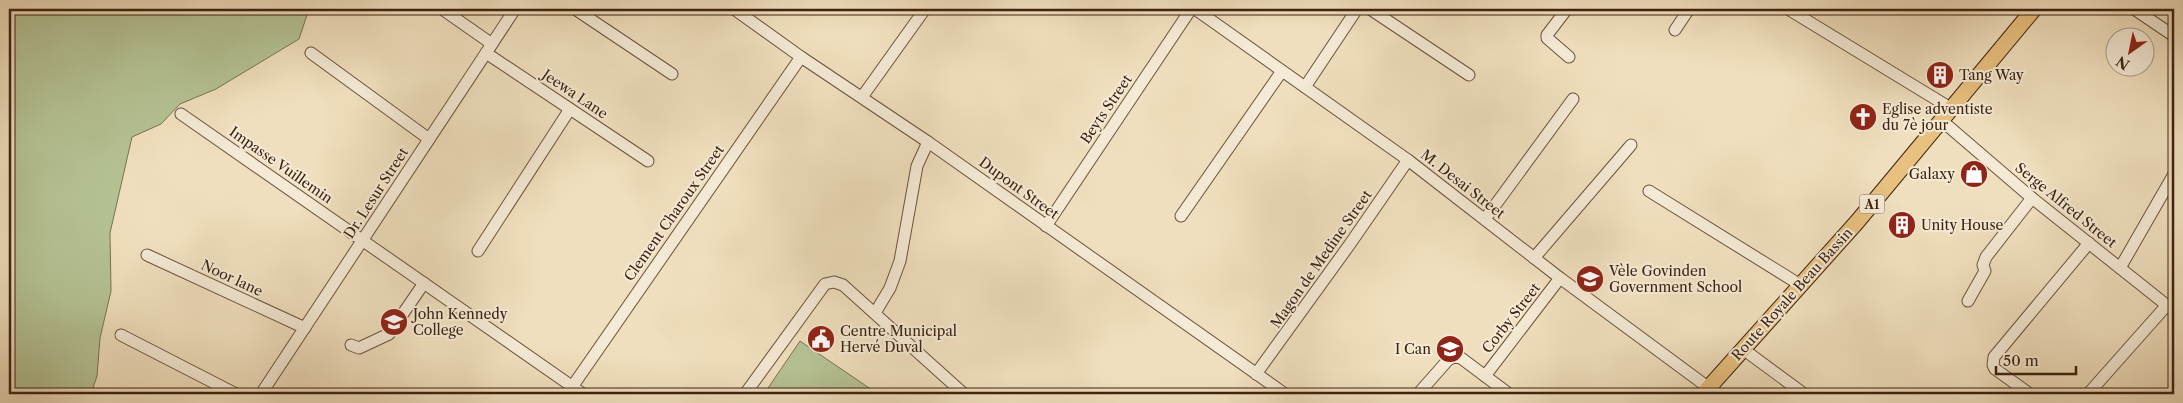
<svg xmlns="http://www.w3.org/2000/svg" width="2183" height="403" font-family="'Libre Caslon Text',serif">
	<rect width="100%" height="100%" fill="#f0dfbe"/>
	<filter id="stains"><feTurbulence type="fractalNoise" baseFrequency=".004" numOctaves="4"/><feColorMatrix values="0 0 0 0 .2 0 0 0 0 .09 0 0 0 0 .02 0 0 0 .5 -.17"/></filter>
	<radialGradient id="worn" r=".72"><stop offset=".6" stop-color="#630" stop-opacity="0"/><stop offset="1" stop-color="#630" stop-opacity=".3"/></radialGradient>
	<!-- green -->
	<g fill="#b5c395" stroke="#797353">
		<path d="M9,9h300l-10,30 -83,50 -36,15 -19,20 -29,13 -22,96 1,58 -11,47 -3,38 -6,18h-82z"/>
		<path d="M800,341l78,53h-114z"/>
	</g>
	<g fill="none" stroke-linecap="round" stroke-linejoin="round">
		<defs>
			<g id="minor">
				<path d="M442,9l50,35"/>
				<path d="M575,9l97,65"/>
				<path d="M734,9l67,48 127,85 357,252"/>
				<path d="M1195,9l213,151 152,118 149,110"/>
				<path d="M1370,9l99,66"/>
				<path d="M1567,9l-20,26v3l22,19"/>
				<path d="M1788,9l164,100"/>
				<path d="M2134,9l40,27"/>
				<path d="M1675,30l14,-21"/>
				<path d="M311,53l118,86"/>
				<path d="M486,53l162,108"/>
				<path d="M1305,87l52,-78"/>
				<path d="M862,97l63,-88"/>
				<path d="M181,114l402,280"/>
				<path d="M1941,120l91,78 142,113"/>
				<path d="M1649,191l153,95"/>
				<path d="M1181,216l101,-145"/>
				<path d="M1485,219l88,-120"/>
				<path d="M1046,226l145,-217"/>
				<path d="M478,251l92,-142"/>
				<path d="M147,255l158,73"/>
				<path d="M1534,258l97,-113"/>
				<path d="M2120,268l54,-94"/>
				<path d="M1968,301l17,-30 -2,-6 3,-8 46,-59"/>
				<path d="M875,313l15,-25 10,-27 17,-95 11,-24"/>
				<path d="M121,335l115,59"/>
				<path d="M351,345l8,3 30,-14 35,-51"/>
				<path d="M1743,349l61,45"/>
				<path d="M1256,374l94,-130 58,-84"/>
				<path d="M1485,376l75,-98"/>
				<path d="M572,387l229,-330"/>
				<path d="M261,394l254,-385"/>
				<path d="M745,394l80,-110 9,-2 9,3 121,109"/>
				<path d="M1418,394l30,-34 6,-3 7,1 48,36"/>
				<path d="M2030,394l-35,-25 -2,-4 1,-8 95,-114"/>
				<path d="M2088,394l79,-89"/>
			</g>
			<path id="major" d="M1703,394l154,-172 177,-213"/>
		</defs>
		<!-- minor casing -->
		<use href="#minor" stroke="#6a523c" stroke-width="13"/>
		<!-- major casing -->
		<use href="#major" stroke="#3d2311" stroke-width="17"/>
		<!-- minor -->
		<use href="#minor" stroke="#f5ead5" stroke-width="11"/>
		<!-- major -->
		<use href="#major" stroke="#e8c07f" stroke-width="15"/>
	</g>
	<!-- icons -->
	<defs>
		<symbol id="building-disc" viewBox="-11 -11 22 22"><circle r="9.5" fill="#8f2418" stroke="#f5ead5"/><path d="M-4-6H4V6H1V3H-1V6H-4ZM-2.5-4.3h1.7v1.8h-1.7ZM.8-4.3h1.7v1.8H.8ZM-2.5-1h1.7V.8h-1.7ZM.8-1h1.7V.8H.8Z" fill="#fff"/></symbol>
		<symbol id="church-disc" viewBox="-11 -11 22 22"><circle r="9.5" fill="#8f2418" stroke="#f5ead5"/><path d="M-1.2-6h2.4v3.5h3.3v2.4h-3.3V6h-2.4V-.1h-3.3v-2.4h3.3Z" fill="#fff"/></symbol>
		<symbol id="shop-disc" viewBox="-11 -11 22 22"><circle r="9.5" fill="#8f2418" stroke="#f5ead5"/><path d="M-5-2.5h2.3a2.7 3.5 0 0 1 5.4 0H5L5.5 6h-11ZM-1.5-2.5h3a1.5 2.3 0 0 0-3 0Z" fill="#fff"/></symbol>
		<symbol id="school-disc" viewBox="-11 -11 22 22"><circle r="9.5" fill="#8f2418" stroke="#f5ead5"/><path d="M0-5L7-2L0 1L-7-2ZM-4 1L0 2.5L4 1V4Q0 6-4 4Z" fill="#fff"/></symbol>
		<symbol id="civic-disc" viewBox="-11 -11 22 22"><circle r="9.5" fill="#8f2418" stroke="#f5ead5"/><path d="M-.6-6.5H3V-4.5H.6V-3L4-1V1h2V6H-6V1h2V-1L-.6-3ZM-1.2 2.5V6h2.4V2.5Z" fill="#fff"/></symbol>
	</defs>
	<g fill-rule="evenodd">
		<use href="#building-disc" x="1924" y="59" width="32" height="32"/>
		<use href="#church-disc" x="1847" y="101" width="32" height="32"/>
		<use href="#shop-disc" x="1958" y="158" width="32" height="32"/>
		<use href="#building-disc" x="1886" y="209" width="32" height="32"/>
		<use href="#school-disc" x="1574" y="263" width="32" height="32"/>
		<use href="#school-disc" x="378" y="306" width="32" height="32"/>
		<use href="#civic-disc" x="805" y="323" width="32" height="32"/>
		<use href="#school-disc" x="1434" y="333" width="32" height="32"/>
	</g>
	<g text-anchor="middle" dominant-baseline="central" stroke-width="4" stroke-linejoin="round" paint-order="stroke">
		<!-- shield labels -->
		<rect fill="#f5ead5" stroke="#745f4c" stroke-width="1" x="1859.5" y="194.5" width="25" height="19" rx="4"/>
		<g font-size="12" font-weight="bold" fill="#3d2311">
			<text x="1872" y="204">A1</text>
		</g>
		<!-- poi labels -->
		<g font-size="14" fill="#3d2311" stroke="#f5ead5" text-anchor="start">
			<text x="1959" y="75">Tang Way</text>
			<text x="1882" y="109">Eglise adventiste<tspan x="1882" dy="16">du 7è jour</tspan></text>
			<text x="1955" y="174" text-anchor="end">Galaxy</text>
			<text x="1921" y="225">Unity House</text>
			<text x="1609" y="271">Vèle Govinden<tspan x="1609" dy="16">Government School</tspan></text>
			<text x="413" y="314">John Kennedy<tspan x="413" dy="16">College</tspan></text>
			<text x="840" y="331">Centre Municipal<tspan x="840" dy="16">Hervé Duval</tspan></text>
			<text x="1431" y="349" text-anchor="end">I Can</text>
		</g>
		<!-- street labels -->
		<g font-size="14" fill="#3d2311" stroke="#f5ead5">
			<text transform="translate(575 94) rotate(34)">Jeewa Lane</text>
			<text transform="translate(1106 109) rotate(-56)">Beyts Street</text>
			<text transform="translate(281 165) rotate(35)">Impasse Vuillemin</text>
			<text transform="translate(1463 184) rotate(38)">M. Desai Street</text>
			<text transform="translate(1019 188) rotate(36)">Dupont Street</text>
			<text transform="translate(376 193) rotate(-57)">Dr. Lesur Street</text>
			<text transform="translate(2066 205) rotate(39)">Serge Alfred Street</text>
			<text transform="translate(674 213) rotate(-55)">Clement Charoux Street</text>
			<text transform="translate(1321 259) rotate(-55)">Magon de Medine Street</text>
			<text transform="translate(232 278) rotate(25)">Noor lane</text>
			<text transform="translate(1792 294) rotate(-48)">Route Royale Beau Bassin</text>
			<text transform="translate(1511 318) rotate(-52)">Corby Street</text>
		</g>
	</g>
	<!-- margin -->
	<rect width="2183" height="403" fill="none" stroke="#f0dfbe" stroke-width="30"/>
	<rect x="10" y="10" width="2163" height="383" fill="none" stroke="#3d2311" stroke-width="2.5"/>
	<rect x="15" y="15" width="2153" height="373" fill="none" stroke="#3d2311"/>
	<!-- north arrow -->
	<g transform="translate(2130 52) rotate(213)"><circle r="24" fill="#f5ead5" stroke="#ab9a87"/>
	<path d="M0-4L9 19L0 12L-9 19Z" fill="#8f2418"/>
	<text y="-8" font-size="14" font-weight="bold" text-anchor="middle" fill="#3d2311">N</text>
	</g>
	<!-- scale -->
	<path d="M1996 366v8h80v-8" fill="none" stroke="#3d2311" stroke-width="2.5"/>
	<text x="2003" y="366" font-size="15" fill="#3d2311" stroke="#f5ead5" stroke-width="4" paint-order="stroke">50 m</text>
	<rect width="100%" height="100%" filter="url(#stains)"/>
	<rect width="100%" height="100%" fill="url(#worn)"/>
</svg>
